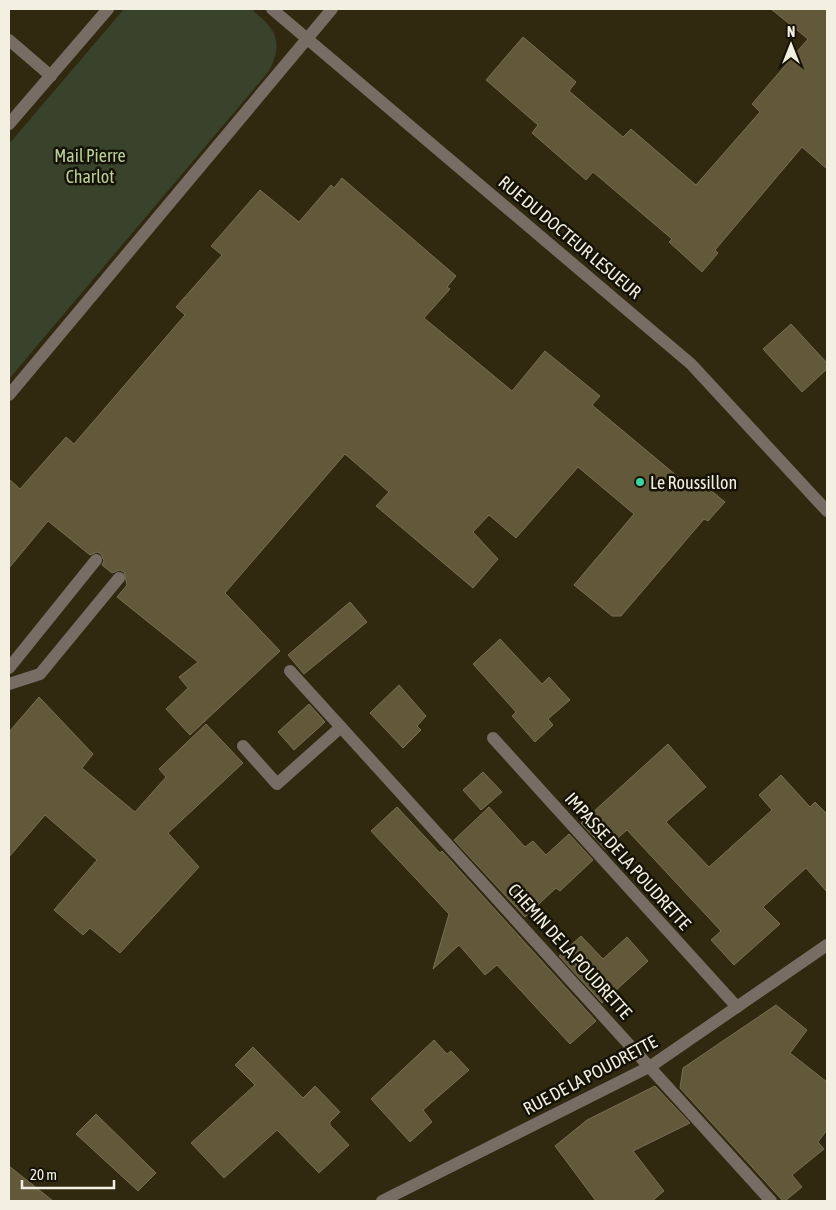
<svg xmlns="http://www.w3.org/2000/svg" width="836" height="1210" font-family="'Asap Condensed',sans-serif">
	<rect width="100%" height="100%" fill="#302910"/>
	<!-- green -->
	<path fill="#39422b" d="M124,9h127c25,20 33,32 18,62l-260,308v-235z"/>
	<!-- building -->
	<g fill="#62593a" stroke="#776f54">
		<path d="M771,9h56v160l-25,-22 -87,103 3,3 -16,19 -33,-30 3,-3 -79,-67 -7,8 -54,-47 6,-8 -52,-45 37,-43 53,45 -7,9 54,46 8,-8 65,56 64,-73 -8,-8 56,-65z"/>
		<path d="M342,178l114,98 -9,11 3,2 -26,29 88,73 33,-40 55,45 -8,9 97,81 7,-8 29,24 -17,19 -4,-2 -83,97h-9l-38,-31 60,-71 -56,-47 -62,71 -27,-23 -16,17 25,27 -25,29 -97,-82 13,-14 -44,-38 -120,139 55,58 -90,84 -24,-26 22,-21 -9,-11 19,-15 -81,-65 10,-12 -3,-13 -4,-2 -8,3 -10,-8 2,-4 -3,-7 -4,-2 -7,3 -42,-34 -39,47v-89l11,10 46,-52 8,7 111,-129 -9,-8 46,-52 -11,-9 49,-56 39,32 32,-37 3,3z"/>
		<path d="M791,324l36,39v6l-25,23 -39,-43z"/>
		<path d="M350,602l17,20 -63,52 -16,-19z"/>
		<path d="M500,639l42,45 7,-7 21,23 -22,19 5,6 -18,17 -23,-26 4,-4 -43,-48z"/>
		<path d="M399,685l27,31 -9,10 4,4 -18,18 -33,-35z"/>
		<path d="M39,697l54,57 -11,14 53,44 31,-35 -7,-8 47,-45 37,39 -75,70 31,34 -79,86 -30,-25 -7,7 -29,-25 43,-50 -52,-45 -36,42v-125z"/>
		<path d="M309,704l16,18 -31,28 -16,-18z"/>
		<path d="M668,744l38,43 -40,35 43,45 63,-57 -13,-15 22,-20 29,32 5,-5 12,12v78l-21,-24 -43,39 17,17 -46,41 -23,-25 10,-9 -94,-101 -22,19 -24,-26z"/>
		<path d="M483,772l19,20 -21,18 -18,-20z"/>
		<path d="M397,807l43,46 2,-2 154,170 -26,23 -73,-79 -12,10 -26,-30 -26,24 16,-55 -78,-83z"/>
		<path d="M489,807l36,40 8,-6 13,14 23,-21 24,26 -33,31 -4,-3 -31,29 -71,-77z"/>
		<path d="M581,936l22,23 24,-22 21,24 -46,42 -43,-47z"/>
		<path d="M776,1005l31,25 -17,23 37,29v48l-9,12 6,7 -32,26 10,12 -17,14h-2l-103,-113 3,-20z"/>
		<path d="M434,1040l13,14 4,-3 18,19 -46,40 9,12 -22,20 -39,-43z"/>
		<path d="M253,1047l50,51 12,-12 25,26 -10,10v3l19,20 -30,28 -42,-43 -53,48 -33,-35 64,-58 -20,-20z"/>
		<path d="M655,1086l35,37 -57,28 31,40 -12,10h-56l-41,-55 32,-26z"/>
		<path d="M96,1114l60,59 -18,18 -62,-57z"/>
		<path d="M9,1166l44,35h-44z"/>
	</g>
	<g fill="none" stroke-linecap="round" stroke-linejoin="round">
		<!-- minor -->
		<g stroke="#776d64" stroke-width="12">
			<path d="M272,9l419,355 136,147"/>
			<path d="M9,40l42,36"/>
			<path d="M9,124l99,-115"/>
			<path d="M9,395l323,-386"/>
			<path d="M9,668l87,-108"/>
			<path d="M290,671l481,530"/>
			<path d="M9,684l31,-10 79,-96"/>
			<path d="M493,738l244,269"/>
			<path d="M243,746l34,38 64,-57"/>
			<path d="M382,1201l269,-135 176,-121"/>
		</g>
	</g>
	<!-- markers -->
	<circle fill="#3dd4a3" stroke="#151207" stroke-width="2" cx="640" cy="482" r="5"/>
	<g text-anchor="middle" dominant-baseline="central" stroke-width="5" stroke-linejoin="round" paint-order="stroke">
		<!-- park labels -->
		<g font-size="18" fill="#bad098" stroke="#151207">
			<text x="90" y="155">Mail Pierre<tspan x="90" dy="21">Charlot</tspan></text>
		</g>
		<!-- street labels -->
		<g font-size="18" fill="#f4f0e1" stroke="#151207">
			<text transform="translate(570 237) rotate(40)">RUE DU DOCTEUR LESUEUR</text>
			<text transform="translate(628 861) rotate(48)">IMPASSE DE LA POUDRETTE</text>
			<text transform="translate(570 951) rotate(48)">CHEMIN DE LA POUDRETTE</text>
			<text transform="translate(590 1075) rotate(-28)">RUE DE LA POUDRETTE</text>
		</g>
		<!-- poi labels -->
		<g font-size="18" fill="#f4f0e1" stroke="#151207" text-anchor="start">
			<text x="650" y="482">Le Roussillon</text>
		</g>
	</g>
	<!-- border -->
	<rect width="836" height="1210" fill="none" stroke="#f4f0e1" stroke-width="20"/>
	<!-- north arrow -->
	<g transform="translate(791 45)" stroke="#151207" stroke-width="4" paint-order="stroke">
	<path d="M0-4L9 19L0 12L-9 19Z" fill="#f4f0e1"/>
	<text y="-8" font-size="14" font-weight="bold" text-anchor="middle" fill="#f4f0e1">N</text>
	</g>
	<!-- scale -->
	<path d="M22 1180v8h92v-8" fill="none" stroke="#f4f0e1" stroke-width="2.5"/>
	<text x="30" y="1180" font-size="15" fill="#f4f0e1" stroke="#151207" stroke-width="4" paint-order="stroke">20 m</text>
</svg>
